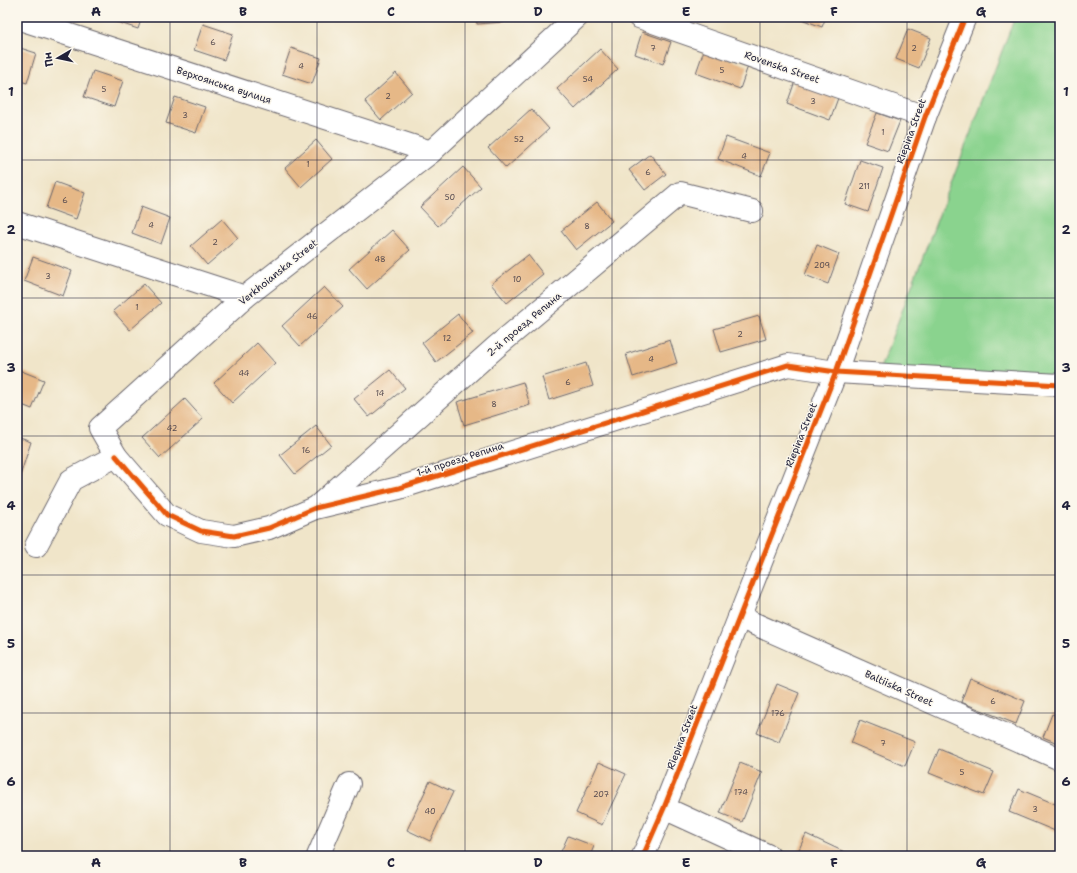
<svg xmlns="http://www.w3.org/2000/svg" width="1077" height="873" font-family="'Shantell Sans',sans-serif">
	<rect width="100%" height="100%" fill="#fbf7ec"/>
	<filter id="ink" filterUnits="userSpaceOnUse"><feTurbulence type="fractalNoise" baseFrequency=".025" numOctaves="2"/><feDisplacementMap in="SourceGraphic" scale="8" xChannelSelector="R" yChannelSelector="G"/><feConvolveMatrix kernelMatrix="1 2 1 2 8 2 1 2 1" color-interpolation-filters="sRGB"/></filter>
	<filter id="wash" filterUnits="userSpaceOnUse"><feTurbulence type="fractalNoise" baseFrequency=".012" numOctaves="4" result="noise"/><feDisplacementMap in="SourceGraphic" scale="16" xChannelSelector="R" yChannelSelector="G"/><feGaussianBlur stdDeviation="0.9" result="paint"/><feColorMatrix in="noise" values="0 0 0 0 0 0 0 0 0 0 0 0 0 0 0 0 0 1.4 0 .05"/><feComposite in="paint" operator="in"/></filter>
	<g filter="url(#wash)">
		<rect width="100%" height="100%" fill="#f0e5c9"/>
		<!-- green -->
		<path fill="#8ad38e" stroke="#567a64" d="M1015,17h45v363l-181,-9z"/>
		<g id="blocks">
			<!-- building -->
			<g fill="#e6b887">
				<path d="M108,17h34l-4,12 -30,-10z"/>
				<path d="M476,17h28v5l-27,2z"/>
				<path d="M796,17h30l-4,10z"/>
				<path d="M203,24l30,10 -9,26 -30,-10z"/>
				<path d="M908,29l23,9 -12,30 -23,-9z"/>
				<path d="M642,32l29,10 -8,22 -28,-10z"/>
				<path d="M17,47l19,6 -9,30 -10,-3z"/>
				<path d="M291,48l30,10 -9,26 -30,-10z"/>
				<path d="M600,49l18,20 -43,40 -18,-20z"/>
				<path d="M704,50l44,16 -8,23 -44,-16z"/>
				<path d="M93,71l30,10 -9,26 -30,-10z"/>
				<path d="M396,73l16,19 -31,28 -16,-19z"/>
				<path d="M795,81l43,17 -8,22 -43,-16z"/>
				<path d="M175,97l30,10 -9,26 -30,-10z"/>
				<path d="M531,109l18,20 -43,39 -18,-20z"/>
				<path d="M877,113l23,8 -12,30 -23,-8z"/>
				<path d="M726,137l44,16 -9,23 -43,-17z"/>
				<path d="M316,140l16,19 -31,28 -16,-19z"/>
				<path d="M650,154l16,20 -21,16 -16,-20z"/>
				<path d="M860,160l23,8 -15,44 -23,-8z"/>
				<path d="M463,167l18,20 -43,39 -18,-19z"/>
				<path d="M55,182l30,11 -9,26 -30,-11z"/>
				<path d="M597,202l15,19 -36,29 -15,-19z"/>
				<path d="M141,207l29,11 -9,26 -29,-11z"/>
				<path d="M222,219l16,19 -31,27 -16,-19z"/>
				<path d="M392,230l18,20 -43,39 -18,-20z"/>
				<path d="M817,245l22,9 -11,30 -23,-9z"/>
				<path d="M528,255l15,19 -36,29 -16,-19z"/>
				<path d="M33,257l39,14 -9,25 -39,-15z"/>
				<path d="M144,284l17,19 -31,27 -17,-19z"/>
				<path d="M324,287l19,20 -43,39 -18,-20z"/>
				<path d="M458,314l15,19 -37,29 -14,-19z"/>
				<path d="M759,316l7,23 -45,13 -7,-23z"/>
				<path d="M670,340l7,23 -44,14 -7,-23z"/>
				<path d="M257,343l18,20 -43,40 -18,-20z"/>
				<path d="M586,363l7,23 -44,14 -7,-23z"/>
				<path d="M19,370l25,10 -12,29 -15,-6v-29z"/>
				<path d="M390,370l15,18 -36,29 -15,-18z"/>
				<path d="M523,382l7,23 -66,20 -7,-23z"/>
				<path d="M185,399l18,20 -43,39 -18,-20z"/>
				<path d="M316,426l15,19 -36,29 -15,-19z"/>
				<path d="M17,437l14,5 -14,43z"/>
				<path d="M970,678l55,23 -9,23 -55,-22z"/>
				<path d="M777,684l22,9 -20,49 -22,-9z"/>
				<path d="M1052,714l8,3v27l-17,-7z"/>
				<path d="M860,720l55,22 -10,24 -54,-23z"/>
				<path d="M939,749l55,23 -10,23 -55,-22z"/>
				<path d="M599,762l27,12 -24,51 -26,-12z"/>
				<path d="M740,763l22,9 -20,50 -22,-9z"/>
				<path d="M430,781l23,11 -23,49 -23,-11z"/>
				<path d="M1019,789l41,17v27l-51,-21z"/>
				<path d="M806,834l47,22h-57z"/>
				<path d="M568,836l26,10 -4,10h-31z"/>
			</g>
		</g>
	</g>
	<g filter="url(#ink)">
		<use href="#blocks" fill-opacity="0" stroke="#6a666d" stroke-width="1"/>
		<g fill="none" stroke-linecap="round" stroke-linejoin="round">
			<defs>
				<g id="street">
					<path d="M639,17l286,100"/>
					<path d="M17,18l414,134"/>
					<path d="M17,223l228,74"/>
					<path d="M116,456l51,59 34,16 33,5 35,-8 46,-20 84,-20 389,-123 48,7 224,13"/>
					<path d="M318,506l178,-159 184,-154 72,18"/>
					<path d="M36,546l35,-66 45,-24 -16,-28 145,-131 186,-145 146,-135"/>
					<path d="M739,617l321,142"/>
					<path d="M664,808l105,48"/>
					<path d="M318,856l31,-72"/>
				</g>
				<path id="secondary" d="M643,856l21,-48 172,-436 89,-255 40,-100"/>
			</defs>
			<!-- street casing -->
			<use href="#street" stroke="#6a666d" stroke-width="24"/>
			<!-- secondary casing -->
			<use href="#secondary" stroke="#6a666d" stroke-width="24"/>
			<!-- street -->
			<use href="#street" stroke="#fff" stroke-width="22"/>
			<!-- secondary -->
			<use href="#secondary" stroke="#fff" stroke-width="22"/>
			<defs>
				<g id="cycleway">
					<path d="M116,456l51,59 34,16 33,5 35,-8 46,-20 84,-20 389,-123 48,7 224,13"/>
					<path d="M643,856l21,-48 172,-436 89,-255 40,-100"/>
				</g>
			</defs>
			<!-- cycleway casing -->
			<use href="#cycleway" stroke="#fbf7ec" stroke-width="8"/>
			<!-- cycleway -->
			<use href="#cycleway" stroke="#e8590c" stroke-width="5"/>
		</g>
	</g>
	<!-- grid -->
	<path fill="none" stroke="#22223b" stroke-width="1" stroke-opacity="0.55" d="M170,17v839M317,17v839M465,17v839M612,17v839M760,17v839M907,17v839M17,160h1043M17,298h1043M17,436h1043M17,575h1043M17,713h1043"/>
	<g text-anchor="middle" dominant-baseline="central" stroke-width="3" stroke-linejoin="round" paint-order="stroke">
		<!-- number labels -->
		<g font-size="8" fill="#53484e">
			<text x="213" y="42">6</text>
			<text x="653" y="48">7</text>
			<text x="914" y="48">2</text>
			<text x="301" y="66">4</text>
			<text x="722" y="70">5</text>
			<text x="588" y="79">54</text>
			<text x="104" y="89">5</text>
			<text x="388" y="96">2</text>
			<text x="813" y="101">3</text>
			<text x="185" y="115">3</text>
			<text x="883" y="132">1</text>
			<text x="519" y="139">52</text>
			<text x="744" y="156">4</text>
			<text x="308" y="164">1</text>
			<text x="648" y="172">6</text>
			<text x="864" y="186">211</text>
			<text x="450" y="197">50</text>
			<text x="65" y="200">6</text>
			<text x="151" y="225">4</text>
			<text x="587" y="226">8</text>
			<text x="215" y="242">2</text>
			<text x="380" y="259">48</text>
			<text x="822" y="265">209</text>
			<text x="48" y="276">3</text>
			<text x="517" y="279">10</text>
			<text x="137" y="307">1</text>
			<text x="312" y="316">46</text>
			<text x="740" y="334">2</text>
			<text x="447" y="338">12</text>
			<text x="651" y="359">4</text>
			<text x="244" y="373">44</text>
			<text x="568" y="382">6</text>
			<text x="380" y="393">14</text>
			<text x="494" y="404">8</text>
			<text x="172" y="428">42</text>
			<text x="306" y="450">16</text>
			<text x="993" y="701">6</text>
			<text x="778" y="713">176</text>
			<text x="883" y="743">7</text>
			<text x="962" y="772">5</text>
			<text x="741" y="792">174</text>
			<text x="601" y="794">207</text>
			<text x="1035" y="809">3</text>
			<text x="430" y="811">40</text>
		</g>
		<!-- street labels -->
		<g font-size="10" fill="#22223b" stroke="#fbf7ec">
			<text transform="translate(782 67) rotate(19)">Rovenska Street</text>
			<text transform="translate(224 85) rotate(18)">Верхоянська вулиця</text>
			<text transform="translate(911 131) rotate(-70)">Riepina Street</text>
			<text transform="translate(278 272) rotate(-39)">Verkhoianska Street</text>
			<text transform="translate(524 324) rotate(-40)">2-й проезд Репина</text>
			<text transform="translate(801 435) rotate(-68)">Riepina Street</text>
			<text transform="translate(460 459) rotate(-18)">1-й проезд Репина</text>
			<text transform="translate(899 688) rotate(24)">Baltiiska Street</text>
			<text transform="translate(682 737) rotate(-69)">Riepina Street</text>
		</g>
	</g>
	<!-- margin -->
	<rect width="1077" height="873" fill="none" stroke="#fbf7ec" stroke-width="44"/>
	<!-- north arrow -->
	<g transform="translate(58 58) rotate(261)" stroke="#fbf7ec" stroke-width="3" paint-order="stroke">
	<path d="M0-3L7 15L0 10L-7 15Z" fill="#22223b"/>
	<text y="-6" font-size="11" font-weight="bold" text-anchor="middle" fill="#22223b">Пн</text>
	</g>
	<rect x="22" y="22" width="1033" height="829" fill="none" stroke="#22223b" stroke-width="1.5"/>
	<g font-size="13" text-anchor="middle" font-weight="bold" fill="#22223b">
		<text x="96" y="16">A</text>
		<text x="243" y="16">B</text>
		<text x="391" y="16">C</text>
		<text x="538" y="16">D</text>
		<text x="686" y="16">E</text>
		<text x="834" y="16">F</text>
		<text x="981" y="16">G</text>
		<text x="11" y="96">1</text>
		<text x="1066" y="96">1</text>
		<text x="11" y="234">2</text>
		<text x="1066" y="234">2</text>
		<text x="11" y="372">3</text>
		<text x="1066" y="372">3</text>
		<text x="11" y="510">4</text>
		<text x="1066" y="510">4</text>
		<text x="11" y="648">5</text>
		<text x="1066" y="648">5</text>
		<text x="11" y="786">6</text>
		<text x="1066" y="786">6</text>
		<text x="96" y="867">A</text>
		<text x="243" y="867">B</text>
		<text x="391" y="867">C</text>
		<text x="538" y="867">D</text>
		<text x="686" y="867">E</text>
		<text x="834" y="867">F</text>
		<text x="981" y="867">G</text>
	</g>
</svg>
